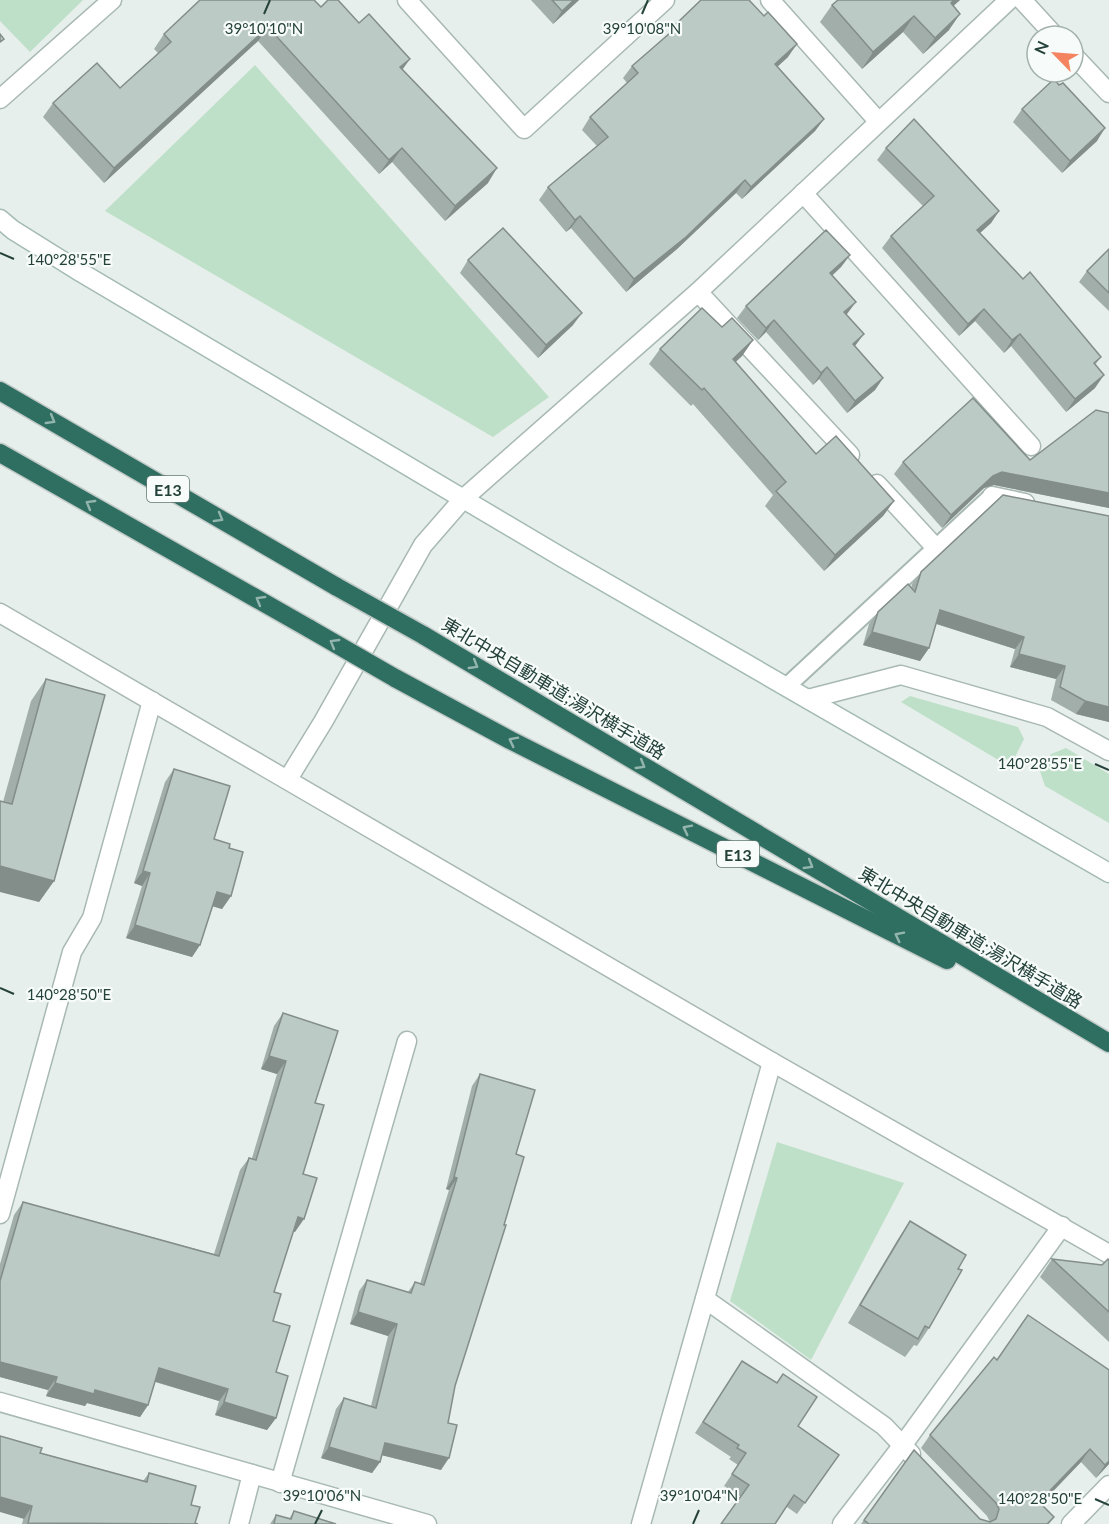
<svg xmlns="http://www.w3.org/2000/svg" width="1109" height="1524" font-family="Lato,'Noto Sans JP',sans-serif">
	<rect width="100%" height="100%" fill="#e6efeb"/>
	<!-- green -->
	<g fill="#bfe0c8">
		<path d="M0,0h83l-53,52 -30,-31z"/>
		<path d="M255,65l294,332 -56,40 -388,-226z"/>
		<path d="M910,696l108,31 6,12 -9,18 -15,4 -99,-59z"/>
		<path d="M1066,748l43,26v49l-64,-37 -5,-15 11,-17z"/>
		<path d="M777,1142l127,41 -93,177 -81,-59z"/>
	</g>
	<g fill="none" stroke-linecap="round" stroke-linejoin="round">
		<defs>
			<path id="lane" d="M786,687l206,-191"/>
			<g id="street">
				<path d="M407,0l117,129 141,-129"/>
				<path d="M770,0l108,121"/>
				<path d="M1022,0l33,36"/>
				<path d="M1073,55l36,38"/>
				<path d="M0,99l112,-99"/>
				<path d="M803,193l228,253"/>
				<path d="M698,292l152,163"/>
				<path d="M877,484l59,64"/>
				<path d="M992,496l33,7"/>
				<path d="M0,613l772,449 337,192"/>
				<path d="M808,699l93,-24 146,42 62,34"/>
				<path d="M288,779l35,-57 100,-177 40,-46 235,-207 311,-292"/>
				<path d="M0,1214l72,-262 20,-34 60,-217"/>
				<path d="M705,1299l179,127 27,28"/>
				<path d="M0,1402l427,122"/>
				<path d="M280,1483l127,-442"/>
				<path d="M239,1524l13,-50"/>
				<path d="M641,1524l131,-462"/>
				<path d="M842,1524l60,-78 160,-220"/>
				<path d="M1071,1524l38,-39"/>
			</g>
			<path id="secondary" d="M0,219l13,11 69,43 481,285 546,315"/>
			<g id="highway">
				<path d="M0,391l337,196"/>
				<path d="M0,453l310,176"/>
				<path d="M423,635l686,408"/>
				<path d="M395,678l115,62 437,220"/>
			</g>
		</defs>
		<!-- lane casing -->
		<use href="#lane" stroke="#a8b8b2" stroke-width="20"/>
		<!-- street casing -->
		<use href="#street" stroke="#a8b8b2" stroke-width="21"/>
		<!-- secondary casing -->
		<use href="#secondary" stroke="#a4bbb3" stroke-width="21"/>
		<!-- highway casing -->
		<use href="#highway" stroke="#c2cac8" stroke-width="21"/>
		<!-- lane -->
		<use href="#lane" stroke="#fff" stroke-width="16"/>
		<!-- street -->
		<use href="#street" stroke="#fff" stroke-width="18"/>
		<!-- secondary -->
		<use href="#secondary" stroke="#fff" stroke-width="18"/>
		<!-- highway -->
		<use href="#highway" stroke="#2f6f62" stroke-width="18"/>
		<defs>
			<g id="highway-bridge">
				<path d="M337,587l86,48"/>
				<path d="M310,629l85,49"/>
			</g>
		</defs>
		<!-- highway-bridge casing -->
		<use href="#highway-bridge" stroke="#c2cac8" stroke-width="21" stroke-linecap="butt"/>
		<!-- highway-bridge -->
		<use href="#highway-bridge" stroke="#2f6f62" stroke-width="18"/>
	</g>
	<!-- wall -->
	<g fill="#a1aea9">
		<path d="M531,0h48l-26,24z"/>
		<path d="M838,0h122l-7,6 -4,24 -26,24 -20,-22 -41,37 -42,-47 12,-17z"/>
		<path d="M321,7l81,62 86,114 -43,38 -53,-59 -13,12 -121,-133 -154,142 -61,-66 10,-14 67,-15 38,-35 -4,-4 10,-15z"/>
		<path d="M676,24l112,33 -11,10 47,52 -9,12 -73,68 -6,-6 -59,56 -51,43 -55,-64 -5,4 -27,-32 9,-13 49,-41 -15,-16 8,-13 37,-34 -4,-5 9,-12 36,-31z"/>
		<path d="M1022,109l75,32 -35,32 -49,-51z"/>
		<path d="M886,148l113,63 -8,12 -11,10 43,46 78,78 -6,8v23l-29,24 -55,-66 -7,7 -29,-32 -16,15 -77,-88 9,-12 32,-30 -46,-46z"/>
		<path d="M1109,249v62l-30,-29 8,-11z"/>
		<path d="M850,255l-9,12 -9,9 14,39 9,31 28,32 -8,12 -28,23 -28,-34 -6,6 -47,-53 -8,8 -21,-22 9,-12z"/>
		<path d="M468,260l105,65 -35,33 -78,-85z"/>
		<path d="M722,327l31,13 -11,16 -7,6 81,92 78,47 -11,15 -59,55 -59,-65 8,-11 -80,-91 -2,2 -42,-42 11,-15z"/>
		<path d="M1109,413v95l-115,-23 -10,3 -42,40 -48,-54 9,-12 127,-2z"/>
		<path d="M1109,516v206l-33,-8 -25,-14 5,-21 -46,-12 5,-18 -79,-25 -7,24 -9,13 -57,-16 6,-21 9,-12 33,-24 1,-4 9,-12z"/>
		<path d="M46,679l8,202 -15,21 -36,-100 28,-101z"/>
		<path d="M174,769l40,70 15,9 2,48 -9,13 -9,-3 -13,39 -8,12 -66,-19 16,-52 -8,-3 31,-101z"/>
		<path d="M283,1013l32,90 -12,71 -8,58 -2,-1 -19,61 -1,29 3,97 -9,12 -52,-15 4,-14 -64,-19 -7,23 -8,12 -53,-14 -2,3 -39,-10 2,-6 -48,-13v-113l14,-49 9,-13 191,52 26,-84 9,-12h3l25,-84 -16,-5 13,-43z"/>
		<path d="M480,1074l36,80 -61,232 -7,37 -7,47 -59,-15 -2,7 -8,11 -51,-15 15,-49 8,-11 27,8 17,-70 -38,-12 9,-33 8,-11 41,12 7,-10 5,2 29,-94 -3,-1 26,-103z"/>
		<path d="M910,1221l48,48 -29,59 -12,18 -3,-1 -9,12 -57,-34 50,-84z"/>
		<path d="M1052,1259l50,6 7,-5v82l-69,-65z"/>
		<path d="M994,1357l115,107 -13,14 -15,-16 -40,42 13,13 -5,7h-188l53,-74 66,69 10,3 -3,-6 -66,-68 9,-13z"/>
		<path d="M742,1361l56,65 41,29 -42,59 -10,-7 -46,-10 -17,-11 14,-21 -9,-6 2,-2 -36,-24z"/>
		<path d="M40,1453l103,28 6,-8 42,32 4,18 3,1h-176z"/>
		<path d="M294,1511l42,13h-66l6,-9 13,4z"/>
	</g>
	<!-- shaded-wall -->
	<g fill="#838d89">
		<path d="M574,0h5l-26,24 9,-13z"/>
		<path d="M954,0h6l-21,19 12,-16z"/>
		<path d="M960,14l-11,16 -26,24 12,-16z"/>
		<path d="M914,16l-11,16 -41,37 11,-17z"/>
		<path d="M268,27l-10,14 -154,142 10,-15z"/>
		<path d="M797,44l-9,13 -22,20 9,-13z"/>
		<path d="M410,59l-10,14v-6z"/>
		<path d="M824,119l-9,12 -73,68 9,-12z"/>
		<path d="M1105,128l-8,13 -35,32 8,-12z"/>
		<path d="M402,148l-10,14 -13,12 10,-14z"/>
		<path d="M497,168l-9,15 -43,38 10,-15z"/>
		<path d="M745,180l-9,13 -59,56 -51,43 8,-13z"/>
		<path d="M999,211l-8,12 -22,20 8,-13z"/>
		<path d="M580,216l-9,12 -5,4 9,-12z"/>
		<path d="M850,255l-9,12 -20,18 9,-12z"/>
		<path d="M856,302l-9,12 -11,10 8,-12z"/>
		<path d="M984,309l-9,12 -16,15 9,-12z"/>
		<path d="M582,313l-9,12 -35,33 8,-13z"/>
		<path d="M774,320l-8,12 -8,8 8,-12z"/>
		<path d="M864,334l-9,12 -2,-2z"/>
		<path d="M1020,334l-9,12 -7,7 8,-13z"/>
		<path d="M753,340l-11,16 -20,19 11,-16z"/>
		<path d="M827,367l-8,12 -6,6 8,-12z"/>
		<path d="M1104,375l-9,13 -29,24 9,-13z"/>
		<path d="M883,378l-8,12 -28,23 8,-12z"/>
		<path d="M1002,472l107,21v15l-115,-23 -10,3 -42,40 9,-13 42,-39z"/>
		<path d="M894,501l-11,15 -59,55 11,-16z"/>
		<path d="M940,610l84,27 -9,12 -84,-27z"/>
		<path d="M872,632l57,16 -9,13 -57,-16z"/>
		<path d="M1019,654l46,12 -9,13 -46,-12z"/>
		<path d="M1085,701l24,6v15l-33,-8z"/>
		<path d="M0,866l54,15 -15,21 -39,-10z"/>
		<path d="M143,871l7,2 -8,13 -8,-3z"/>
		<path d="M217,892l14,4 -9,13 -14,-4z"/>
		<path d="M135,925l65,20 -8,12 -66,-19z"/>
		<path d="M269,1056l17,5 -9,13 -16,-5z"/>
		<path d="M454,1177l3,1 -8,12 -3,-1z"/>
		<path d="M298,1217l6,2 -9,13 -6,-2z"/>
		<path d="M358,1312l39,12 -9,12 -38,-12z"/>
		<path d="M0,1362l57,15 -9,13 -48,-13z"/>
		<path d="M159,1368l69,21 -9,12 -69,-21z"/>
		<path d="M55,1383l40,7 53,15 -8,12 -53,-14 -2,3 -39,-10z"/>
		<path d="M224,1402l52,16 -9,12 -52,-15z"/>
		<path d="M385,1443l64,15 -8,12 -64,-16z"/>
		<path d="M329,1447l51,15 -8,11 -51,-15z"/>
		<path d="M1090,1449l-9,13 -51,53 9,-13z"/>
		<path d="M1109,1461v3l-13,14 9,-13z"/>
		<path d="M0,1497l32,9 -8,13 -24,-7z"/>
	</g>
	<!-- building -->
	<g fill="#bbcac4" stroke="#838d89" stroke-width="1.5">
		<path d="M200,0h114l7,7 7,-7h10l21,23 10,-9 41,45 -10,8 97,101 -42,38 -53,-58 -13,12 -121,-133 -154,141 -61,-65 44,-40 23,25 51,-46 -7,-8z"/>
		<path d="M552,0h22l-12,11z"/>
		<path d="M701,0h48l15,16 4,-4 29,32 -22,20 49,55 -73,68 -6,-7 -59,57 -52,42 -54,-63 -5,4 -27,-33 60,-50 -18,-20 48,-44 -6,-7 46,-40 -2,-2z"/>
		<path d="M838,0h116l-3,3 9,11 -25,24 -21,-22 -41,36 -41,-47z"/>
		<path d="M0,34l4,5 -4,3z"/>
		<path d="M1054,79l5,6 4,-2 42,45 -35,33 -48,-52z"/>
		<path d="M914,119l85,92 -22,19 46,49 7,-7 71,85 -7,6 10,12 -29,24 -55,-65 -8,6 -28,-31 -16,15 -77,-88 43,-40 -48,-48z"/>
		<path d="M503,228l79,85 -36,32 -78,-85z"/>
		<path d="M826,230l24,25 -20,18 26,29 -12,10 20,22 -11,10 30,34 -28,23 -28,-34 -6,6 -47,-53 -8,8 -20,-22z"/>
		<path d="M1109,249v44l-22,-22z"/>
		<path d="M702,308l20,19 10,-9 21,22 -20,19 83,95 20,-18 58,65 -59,54 -59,-64 10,-9 -82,-94 -2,2 -42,-41z"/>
		<path d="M973,398l57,62 66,-50 13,3v80l-107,-21 -9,4 -42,39 -48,-53z"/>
		<path d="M1003,495l106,21v191l-24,-6 -25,-14 5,-21 -46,-12 5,-17 -84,-27 -11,38 -57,-16 6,-20 30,-28 7,8 6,-20z"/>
		<path d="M46,679l59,16 -51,186 -54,-15v-65l12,3z"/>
		<path d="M174,769l56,17 -16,53 16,5 -1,4 14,4 -12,44 -14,-4 -17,53 -65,-20 15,-52 -7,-2z"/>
		<path d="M283,1013l55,18 -23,72 9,2 -21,69 14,4 -13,41 -6,-2 -24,75 7,2 -8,27 17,5 -14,46 12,4 -12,42 -52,-16 4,-13 -69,-21 -11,37 -53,-15 -1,4 -39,-11 2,-6 -57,-15v-81l23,-79 196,54 30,-98 7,2 30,-99 -17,-5z"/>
		<path d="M480,1074l55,16 -19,64 8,3 -20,68h2l-51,161 -7,37 9,2 -8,33 -64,-15 -5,19 -51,-15 15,-49 32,10 21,-84 -39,-12 9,-32 44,13 4,-11 9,3 33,-107 -3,-1z"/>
		<path d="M910,1221l56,34 -8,14 4,1 -33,58 -4,-2 -7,13 -58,-34z"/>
		<path d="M1052,1259l50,6 6,-6 1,1v52z"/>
		<path d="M1028,1315l81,55v91l-4,4 -15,-16 -51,53 15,15 -7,7h-178l-5,-4 50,-70 66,69 10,3 6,-3 3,-10 -3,-6 -66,-68 64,-78 3,3z"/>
		<path d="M742,1361l35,22 6,-9 34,23 -19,29 41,29 -34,48 -11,-8 -19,29h-54l28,-39 -17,-11 14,-21 -9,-5 2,-3 -36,-23z"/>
		<path d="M0,1436l42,12 -2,5 107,29 2,-9 47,13 -5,19 9,2 -5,16 3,1 -170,-1 4,-17 -32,-9z"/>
		<path d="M294,1511l42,13h-62l2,-9 15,4z"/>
	</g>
	<!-- one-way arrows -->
	<defs><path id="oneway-chevron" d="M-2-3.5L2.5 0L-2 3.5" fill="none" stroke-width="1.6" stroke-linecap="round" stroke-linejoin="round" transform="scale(1.5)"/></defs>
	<g stroke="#93b5ae">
		<use href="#oneway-chevron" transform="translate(51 420) rotate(30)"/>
		<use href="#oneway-chevron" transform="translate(90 504) rotate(-150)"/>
		<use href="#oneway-chevron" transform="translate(219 518) rotate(30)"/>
		<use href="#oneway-chevron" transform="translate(260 600) rotate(-150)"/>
		<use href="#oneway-chevron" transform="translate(334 643) rotate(-150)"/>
		<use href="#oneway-chevron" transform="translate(474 665) rotate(31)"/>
		<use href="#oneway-chevron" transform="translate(513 741) rotate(-153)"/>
		<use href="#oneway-chevron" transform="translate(641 765) rotate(31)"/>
		<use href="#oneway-chevron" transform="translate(687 829) rotate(-153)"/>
		<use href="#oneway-chevron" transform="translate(809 865) rotate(31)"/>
		<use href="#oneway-chevron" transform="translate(899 936) rotate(-153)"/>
	</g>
	<!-- ticks -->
	<path fill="none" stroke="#24423a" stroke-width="2" d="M264,14l6,-14M642,14l6,-14M0,253l14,6M1095,764l14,6M0,988l14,6M1095,1499l14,6M315,1524l7,-14M693,1524l6,-14"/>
	<g text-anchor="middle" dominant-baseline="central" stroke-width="4.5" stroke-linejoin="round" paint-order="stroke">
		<!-- shield labels -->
		<g fill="#f7fbf9" stroke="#637a73" stroke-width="1.5">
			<rect x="147" y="476" width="42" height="26" rx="4.5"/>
			<rect x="717" y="841" width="42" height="26" rx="4.5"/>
		</g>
		<g font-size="16" font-weight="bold" fill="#24423a">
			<text x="168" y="489">E13</text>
			<text x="738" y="854">E13</text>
		</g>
		<!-- street labels -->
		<g font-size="18" fill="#24423a" stroke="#f7fbf9">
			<text transform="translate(554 688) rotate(31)">東北中央自動車道;湯沢横手道路</text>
			<text transform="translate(971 937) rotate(31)">東北中央自動車道;湯沢横手道路</text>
		</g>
	</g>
	<g font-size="15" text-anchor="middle" fill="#24423a" stroke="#f7fbf9" stroke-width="4.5" stroke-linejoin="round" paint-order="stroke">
		<text x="264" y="34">39°10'10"N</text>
		<text x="642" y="34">39°10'08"N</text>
		<text x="69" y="265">140°28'55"E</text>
		<text x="1040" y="769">140°28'55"E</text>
		<text x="69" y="1000">140°28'50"E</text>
		<text x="322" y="1501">39°10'06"N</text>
		<text x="699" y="1501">39°10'04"N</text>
		<text x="1040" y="1504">140°28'50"E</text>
	</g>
	<!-- north arrow -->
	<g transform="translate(1055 54) rotate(295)"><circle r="28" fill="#f7fbf9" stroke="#a3b1ad" stroke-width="1.5"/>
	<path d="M0-4.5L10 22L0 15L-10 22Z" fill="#f4845f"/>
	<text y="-9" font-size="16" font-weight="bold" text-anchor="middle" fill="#24423a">N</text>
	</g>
</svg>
